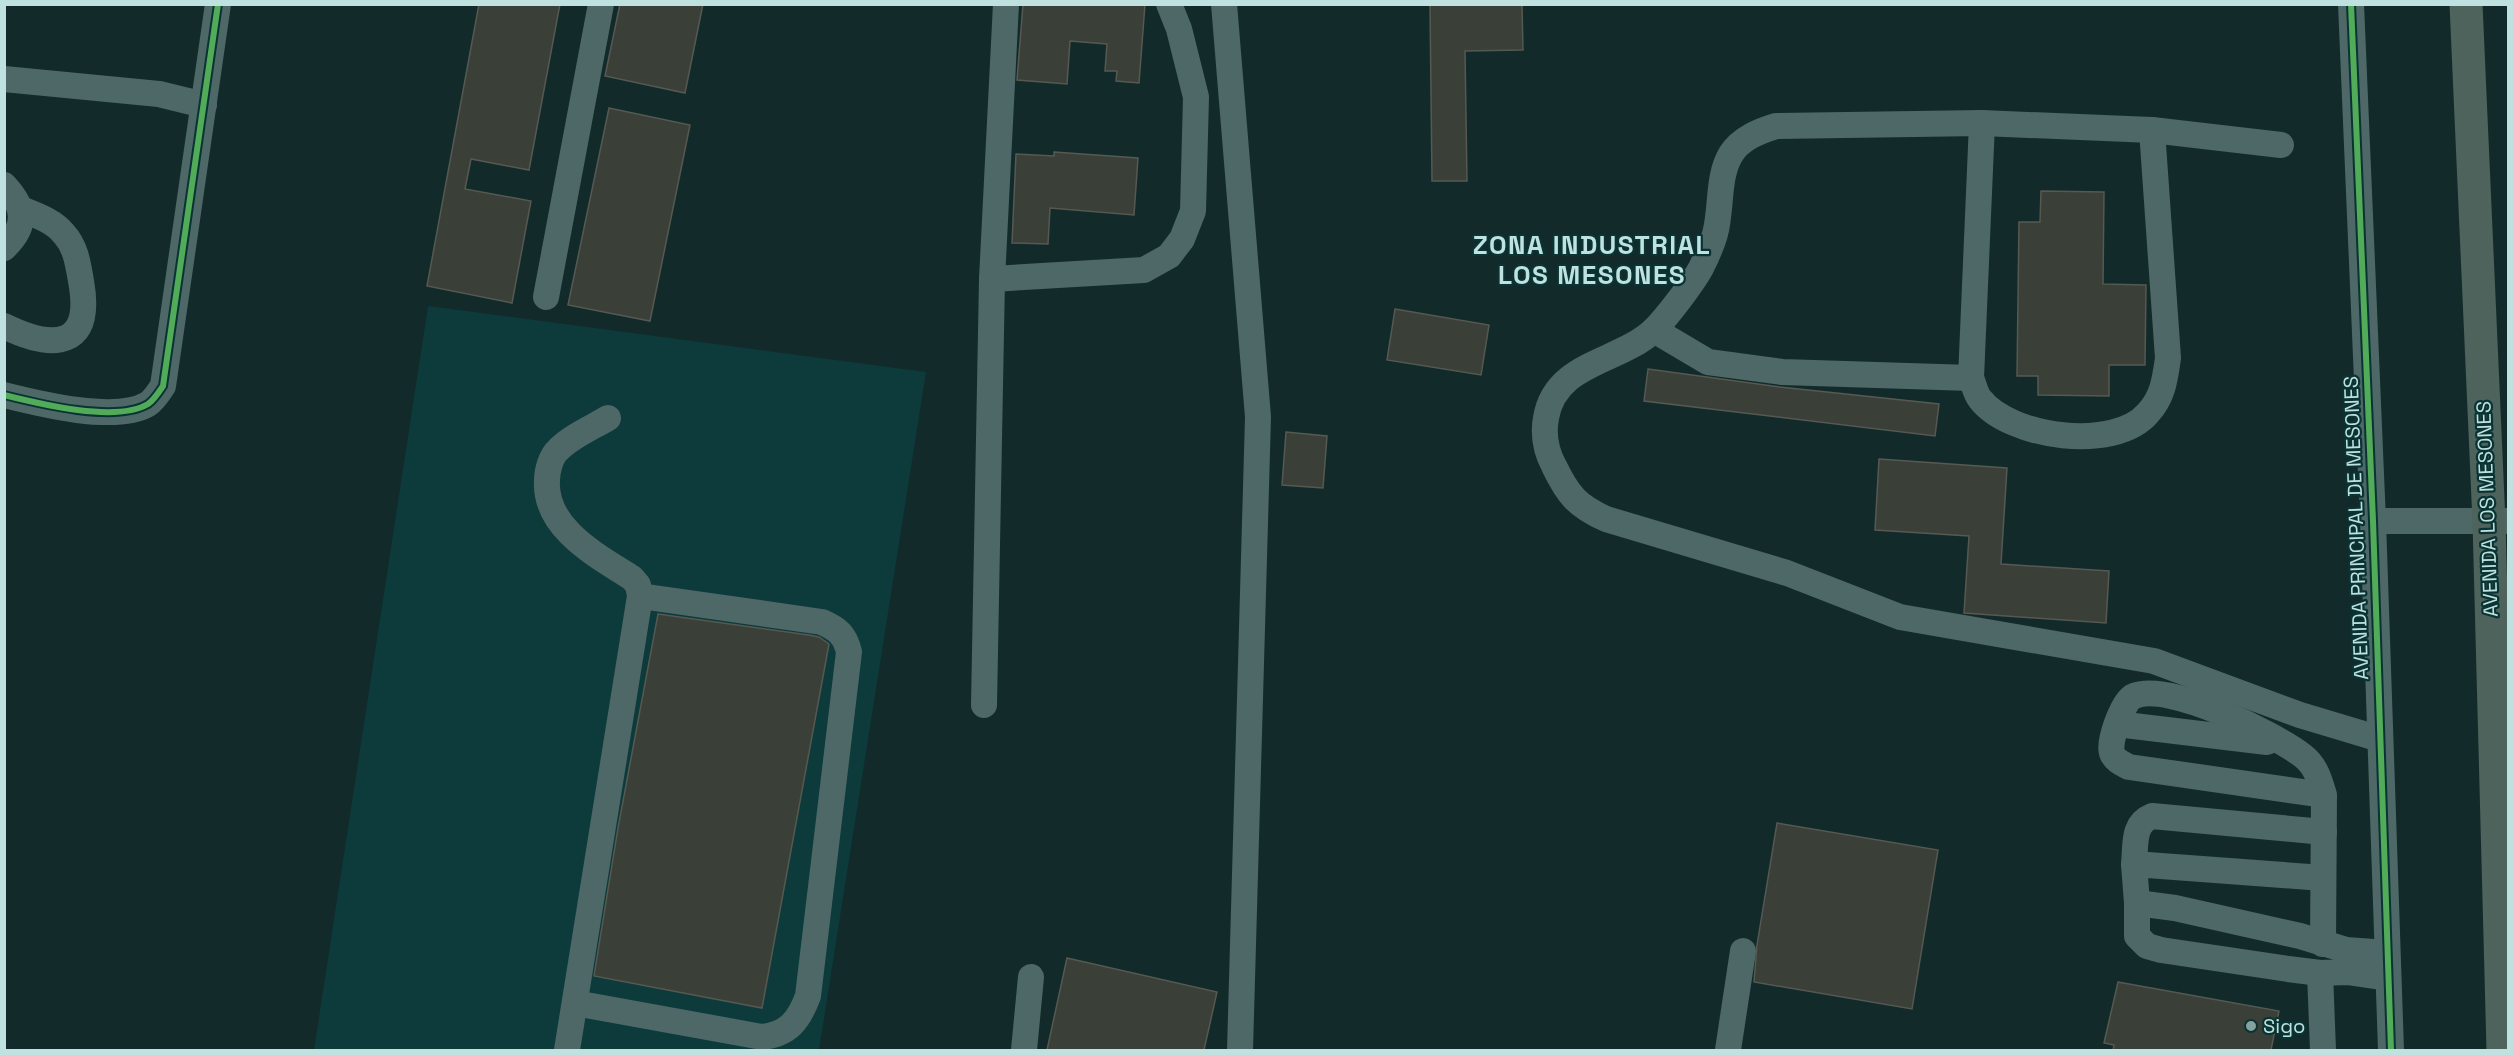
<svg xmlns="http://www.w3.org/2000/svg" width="2513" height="1055" font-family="'Space Grotesk',sans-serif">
	<rect width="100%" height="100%" fill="#132a2a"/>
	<!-- built -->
	<path fill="#0d3a3a" d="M428,306l498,66 -107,678h-505z"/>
	<!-- building -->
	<g fill="#3a4038" stroke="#555951" stroke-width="1.5">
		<path d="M479,4h81l-31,166 -58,-11 -6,30 66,12 -19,102 -85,-17z"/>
		<path d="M620,4h83l-18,89 -80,-17z"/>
		<path d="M1023,4h122l-6,79 -23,-2 1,-10h-12l2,-27 -37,-3 -3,43 -50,-4z"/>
		<path d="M1430,4h92l1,46 -58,1 2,130h-35z"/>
		<path d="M609,108l81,17 -40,196 -82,-16z"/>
		<path d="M1054,152l84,6 -4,57 -84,-7 -2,36 -36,-1 4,-89 38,2z"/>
		<path d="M2041,191l63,1 -1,92 43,1 -1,80h-36v31l-71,-1v-19h-21l2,-154h21z"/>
		<path d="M1395,309l94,16 -8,50 -94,-15z"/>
		<path d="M1648,369l132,18 159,17 -4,32 -291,-35z"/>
		<path d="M1286,432l41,4 -4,52 -41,-3z"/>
		<path d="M1879,459l128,9 -6,96 108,7 -3,52 -142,-10 5,-77 -94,-6z"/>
		<path d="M658,614l151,21 10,2 10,7 -67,364 -168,-32 24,-148z"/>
		<path d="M1777,823l161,27 -26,159 -158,-27 3,-37z"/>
		<path d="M1067,958l150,34 -13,58h-157z"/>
		<path d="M2118,982l161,29 -8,39h-158l1,-5 -10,-2z"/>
	</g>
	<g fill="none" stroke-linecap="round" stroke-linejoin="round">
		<!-- minor -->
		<g stroke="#4e6767" stroke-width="26">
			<path d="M1224,4l34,413 -18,633"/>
			<path d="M2351,4l22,517 18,529"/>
			<path d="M4,79l155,15 45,11"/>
			<path d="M1982,123l-11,255c3,6 4,15 9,21 30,39 135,53 168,14 15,-16 17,-34 20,-55l-16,-228"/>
			<path d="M2281,145l-129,-15 -170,-7 -206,3c-16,5 -35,12 -45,28 -14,23 -9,55 -16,80 -3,11 -9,24 -14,34 -8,15 -35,50 -47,62 -35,33 -99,32 -108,88 -3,16 0,33 8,48 14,29 23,40 52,53l181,54 113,44 254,44 146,54 80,24"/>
			<path d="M4,185c22,23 23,41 0,63"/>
			<path d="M992,279l152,-9 25,-14 13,-17 11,-28 3,-114 -17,-68 -10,-25"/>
			<path d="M546,297l55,-293"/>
			<path d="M4,326c51,25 89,21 77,-45 -3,-17 -5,-34 -17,-47 -10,-13 -28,-19 -43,-25"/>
			<path d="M1654,330l54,32 74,10 189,6"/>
			<path d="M4,395c36,9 112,28 144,9 6,-4 11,-12 15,-18l55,-382"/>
			<path d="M2373,521h135"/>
			<path d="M984,705l8,-426 14,-275"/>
			<path d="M2117,724l150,18"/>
			<path d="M2134,864c2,-19 -2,-40 18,-48l172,16"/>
			<path d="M2137,903l-3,-39 189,14"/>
			<path d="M2323,944l1,-149c-4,-14 -8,-29 -21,-39 -28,-22 -135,-75 -169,-60 -11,4 -26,46 -22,57 3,8 11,11 17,14l195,28"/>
			<path d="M2387,953l-41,-3 -46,-14 -125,-28 -38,-5v33l10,10 14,4 127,19 32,4 27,-1 41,6"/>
			<path d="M2320,973l3,77"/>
			<path d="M575,1003l187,34c27,-3 37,-17 46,-41l41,-344c-4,-17 -11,-23 -27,-30l-182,-26"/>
			<path d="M567,1050l73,-454 -2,-11 -6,-7c-36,-23 -88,-50 -85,-98 0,-9 4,-24 11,-30 12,-13 35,-23 50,-32"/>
			<path d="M1024,1050l7,-73"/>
			<path d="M1728,1050l15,-99"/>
		</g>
		<!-- highway -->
		<path stroke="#4d635c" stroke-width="33" d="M2466,4l23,518 14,528"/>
		<defs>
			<g id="cycleway">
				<path d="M2351,4l22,517 18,529"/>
				<path d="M4,395c36,9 112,28 144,9 6,-4 11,-12 15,-18l55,-382"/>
			</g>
		</defs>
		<!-- cycleway casing -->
		<use href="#cycleway" stroke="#0a3333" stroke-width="10"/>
		<!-- cycleway -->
		<use href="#cycleway" stroke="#51ab58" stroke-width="6"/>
	</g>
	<!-- markers -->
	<circle fill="#83a2a1" stroke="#0a3333" stroke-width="2" cx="2251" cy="1026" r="6"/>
	<g text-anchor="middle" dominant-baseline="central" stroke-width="4.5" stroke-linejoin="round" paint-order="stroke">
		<!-- street labels -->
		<g font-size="20" fill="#bfe2e1" stroke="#0a3333">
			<text transform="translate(2487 509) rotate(-92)">AVENIDA LOS MESONES</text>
			<text transform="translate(2356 528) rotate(-92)">AVENIDA PRINCIPAL DE MESONES</text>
		</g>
		<!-- poi labels -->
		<g font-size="20" fill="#bfe2e1" stroke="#0a3333" text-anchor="start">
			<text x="2263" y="1026">Sigo</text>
		</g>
		<!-- district labels -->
		<g font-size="26" font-weight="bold" letter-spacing="1.5" fill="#bfe2e1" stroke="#0a3333">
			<text x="1592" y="245">ZONA INDUSTRIAL<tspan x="1592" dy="30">LOS MESONES</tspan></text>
		</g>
	</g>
	<!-- border -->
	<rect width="2513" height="1055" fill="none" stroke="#bfe2e1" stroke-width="12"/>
</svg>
